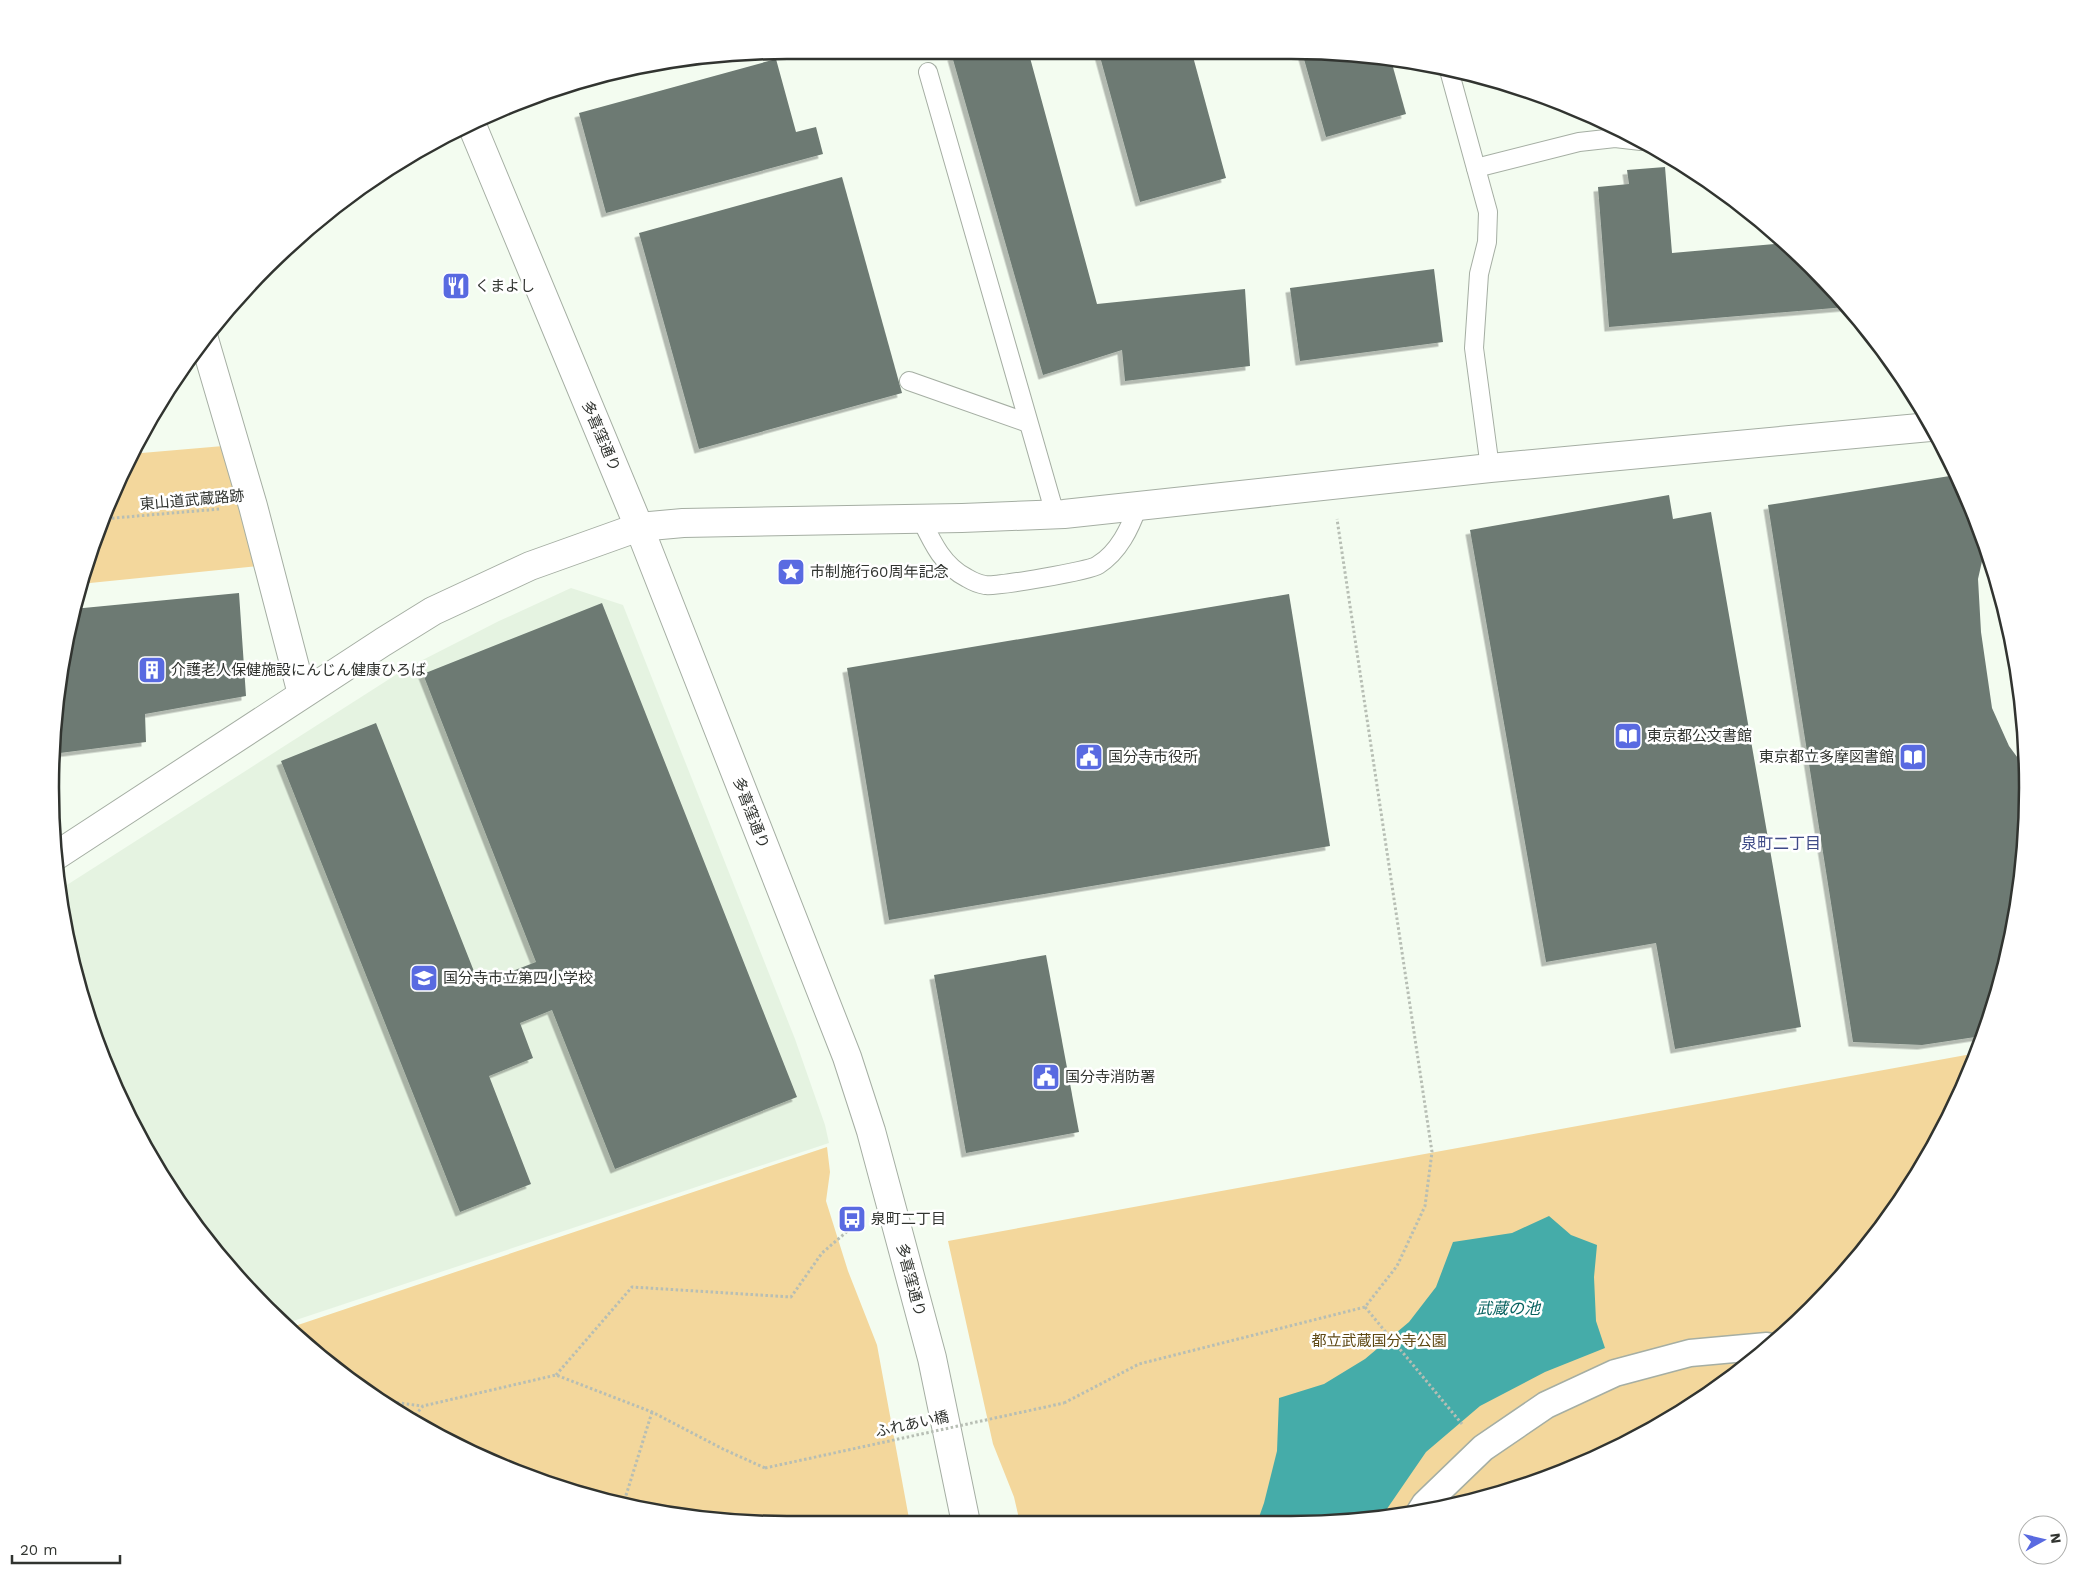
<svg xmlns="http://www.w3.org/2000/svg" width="2078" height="1575" font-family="'Work Sans','Noto Sans JP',sans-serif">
	<defs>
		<filter id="shadow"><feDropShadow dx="-4.5" dy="4.5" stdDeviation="0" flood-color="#0004"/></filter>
	</defs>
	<rect width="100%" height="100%" fill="#f3fcf0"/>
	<!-- built -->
	<path fill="#e5f3e1" d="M571,588l52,17 172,434 30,86 4,18 -545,181 -18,-15 -92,-112 -48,-83 -37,-89 -25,-94 -5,-41 346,-221 94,-48z"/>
	<!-- green -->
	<g fill="#f3d79c">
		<path d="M235,445l34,120 -189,19 9,-34 41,-96z"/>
		<path d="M1977,1053l-5,16 -68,128 -92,112 -112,92 -128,68 -91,31 -95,19 -366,4 -6,-26 -21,-53 -45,-203z"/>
		<path d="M827,1147l3,25 -4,29 22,70 29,74 33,179 -122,1 -97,-6 -95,-19 -90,-31 -128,-68 -89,-73z"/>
	</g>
	<!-- water -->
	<path fill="#45aca9" d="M1549,1216l22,19 26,10 -3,32 2,44 9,27 -60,24 -65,34 -54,46 -46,67 -122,1 6,-17 13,-52 2,-53 45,-14 41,-25 44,-37 27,-35 17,-45 59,-9z"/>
	<!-- building -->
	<g fill="#6d7a73" filter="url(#shadow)">
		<path d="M1302,52h36l53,8 15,54 -80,23z"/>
		<path d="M1099,53h93l34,125 -86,24z"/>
		<path d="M959,54h70l68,250 148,-15 5,77 -125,15 -3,-31 -79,25 -91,-319z"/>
		<path d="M776,59l20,73 20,-5 7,27 -217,59 -27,-100z"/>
		<path d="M1665,167l7,86 114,-10 26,23 34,41 -237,20 -11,-140 31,-3 -2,-14z"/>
		<path d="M842,177l60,216 -203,56 -60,-216z"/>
		<path d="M1434,269l9,73 -143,19 -10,-73z"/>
		<path d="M1956,475l16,30 13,43 -7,31 3,53 11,76 17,38 17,23 2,18 -14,144 -32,105 -60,9 -69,-3 -85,-537z"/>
		<path d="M1669,495l4,24 38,-7 90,515 -126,22 -19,-106 -110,19 -76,-432z"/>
		<path d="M239,593l7,103 -101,18 1,28 -94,12v-15l12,-96 9,-34z"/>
		<path d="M1289,594l41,252 -441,74 -42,-252z"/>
		<path d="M602,603l195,494 -182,72 -63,-159 -32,13 13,35 -44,18 42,108 -71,28 -179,-451 95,-38 103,261 57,-22 -113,-288z"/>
		<path d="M1046,955l33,177 -113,21 -32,-178z"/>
	</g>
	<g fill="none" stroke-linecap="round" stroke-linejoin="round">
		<defs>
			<g id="service">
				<path d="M1449,70l39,142 -1,30 -8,32 -5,74 16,120"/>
				<path d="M928,72l127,442"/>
				<path d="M1476,168l103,-26 36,-4 26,3"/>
				<path d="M909,381l119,42"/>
				<path d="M921,519c11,23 22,47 46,59 5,3 12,6 18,7 10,2 104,-14 113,-20 21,-13 32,-37 40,-59"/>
			</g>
			<path id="pedestrian" d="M1420,1512l5,-8 58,-56 63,-43 69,-32 75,-20 77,-7"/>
			<g id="minor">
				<path d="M204,339l49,167 49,188"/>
				<path d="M54,857l329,-215 50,-31 97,-45 109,-39"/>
			</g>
			<path id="tertiary" d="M639,527l44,-4 279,-5 102,-4 426,-46 440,-41"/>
			<path id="secondary" d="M471,123l168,404 208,530 24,74 61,227 34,165"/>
		</defs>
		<!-- service casing -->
		<use href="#service" stroke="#a5aea3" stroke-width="20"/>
		<!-- pedestrian casing -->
		<use href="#pedestrian" stroke="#a5aea3" stroke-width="29"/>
		<!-- minor casing -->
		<use href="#minor" stroke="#a5aea3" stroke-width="30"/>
		<!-- tertiary casing -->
		<use href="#tertiary" stroke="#a5aea3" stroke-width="30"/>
		<!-- secondary casing -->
		<use href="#secondary" stroke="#a5aea3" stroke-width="30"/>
		<!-- path -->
		<g stroke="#b7beb4" stroke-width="3" stroke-dasharray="2.5 2.5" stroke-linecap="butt">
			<path d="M102,519l118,-10"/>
			<path d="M1365,1307l97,117"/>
			<path d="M556,1375l76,-88 159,10 31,-44 28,-24"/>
			<path d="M377,1400l45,6"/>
			<path d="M1064,1403l75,-39 226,-57 32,-41 28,-60 7,-54 -95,-633"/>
			<path d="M412,1419l11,-13 133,-31 96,37 71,37 42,19"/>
			<path d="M623,1505l29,-93"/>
		</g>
		<!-- service -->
		<use href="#service" stroke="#fff" stroke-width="18"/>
		<!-- pedestrian -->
		<use href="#pedestrian" stroke="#fff" stroke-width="26"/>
		<!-- minor -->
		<use href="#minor" stroke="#fff" stroke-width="28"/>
		<!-- tertiary -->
		<use href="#tertiary" stroke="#fff" stroke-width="28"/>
		<!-- secondary -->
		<use href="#secondary" stroke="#fff" stroke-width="28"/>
		<!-- path-bridge -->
		<path stroke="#b7beb4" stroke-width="3" stroke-dasharray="2.5 2.5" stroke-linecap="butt" d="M765,1468l299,-65"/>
	</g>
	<!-- icons -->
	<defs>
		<symbol id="restaurant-square" viewBox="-11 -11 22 22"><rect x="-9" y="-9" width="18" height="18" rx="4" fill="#596ae1" stroke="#fff"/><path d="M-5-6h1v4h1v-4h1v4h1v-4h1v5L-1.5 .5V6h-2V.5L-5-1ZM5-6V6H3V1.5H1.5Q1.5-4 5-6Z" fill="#fff"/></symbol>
		<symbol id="sight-square" viewBox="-11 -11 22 22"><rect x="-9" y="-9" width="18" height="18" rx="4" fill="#596ae1" stroke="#fff"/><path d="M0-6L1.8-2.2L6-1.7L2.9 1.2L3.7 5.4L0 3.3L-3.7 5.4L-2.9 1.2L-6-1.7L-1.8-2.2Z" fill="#fff"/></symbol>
		<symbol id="building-square" viewBox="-11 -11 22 22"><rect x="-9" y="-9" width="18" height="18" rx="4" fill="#596ae1" stroke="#fff"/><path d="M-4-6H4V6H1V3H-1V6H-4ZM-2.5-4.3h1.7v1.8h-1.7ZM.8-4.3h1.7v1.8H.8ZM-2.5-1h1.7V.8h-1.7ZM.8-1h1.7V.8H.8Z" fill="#fff"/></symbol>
		<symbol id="library-square" viewBox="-11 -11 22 22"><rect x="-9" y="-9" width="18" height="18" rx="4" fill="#596ae1" stroke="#fff"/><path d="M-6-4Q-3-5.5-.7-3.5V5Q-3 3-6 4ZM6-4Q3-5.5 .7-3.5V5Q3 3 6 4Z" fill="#fff"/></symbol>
		<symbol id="civic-square" viewBox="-11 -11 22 22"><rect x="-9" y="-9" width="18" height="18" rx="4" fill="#596ae1" stroke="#fff"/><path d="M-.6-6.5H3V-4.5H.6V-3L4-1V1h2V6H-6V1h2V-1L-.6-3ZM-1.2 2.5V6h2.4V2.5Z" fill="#fff"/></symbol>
		<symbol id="school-square" viewBox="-11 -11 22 22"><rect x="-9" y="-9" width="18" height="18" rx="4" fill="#596ae1" stroke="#fff"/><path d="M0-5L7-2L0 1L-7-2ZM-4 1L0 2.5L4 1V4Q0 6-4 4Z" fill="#fff"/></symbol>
		<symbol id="bus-square" viewBox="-11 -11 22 22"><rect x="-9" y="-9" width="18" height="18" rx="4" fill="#596ae1" stroke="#fff"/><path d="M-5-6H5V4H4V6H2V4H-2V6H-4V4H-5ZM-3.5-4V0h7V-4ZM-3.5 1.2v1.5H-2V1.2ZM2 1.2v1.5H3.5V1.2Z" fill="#fff"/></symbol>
	</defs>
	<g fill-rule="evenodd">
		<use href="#restaurant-square" x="440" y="270" width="32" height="32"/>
		<use href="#sight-square" x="775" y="556" width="32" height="32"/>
		<use href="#building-square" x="136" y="654" width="32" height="32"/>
		<use href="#library-square" x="1612" y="720" width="32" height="32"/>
		<use href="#civic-square" x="1073" y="741" width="32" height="32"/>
		<use href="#library-square" x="1897" y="741" width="32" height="32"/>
		<use href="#school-square" x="408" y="962" width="32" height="32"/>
		<use href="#civic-square" x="1030" y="1061" width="32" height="32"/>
		<use href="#bus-square" x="836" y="1203" width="32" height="32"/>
	</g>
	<g text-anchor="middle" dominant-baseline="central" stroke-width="5" stroke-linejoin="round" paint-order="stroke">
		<!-- poi labels -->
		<g font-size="15" fill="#313430" stroke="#fff" text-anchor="start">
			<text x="475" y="286">くまよし</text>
			<text x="810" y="572">市制施行60周年記念</text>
			<text x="171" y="670">介護老人保健施設にんじん健康ひろば</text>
			<text x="1647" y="736">東京都公文書館</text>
			<text x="1108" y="757">国分寺市役所</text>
			<text x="1894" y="757" text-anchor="end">東京都立多摩図書館</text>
			<text x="443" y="978">国分寺市立第四小学校</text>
			<text x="1065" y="1077">国分寺消防署</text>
			<text x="871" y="1219">泉町二丁目</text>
		</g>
		<!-- street labels -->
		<g font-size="15" fill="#313430" stroke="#fff">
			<text transform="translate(601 436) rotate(67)">多喜窪通り</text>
			<text transform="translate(192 500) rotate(-5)">東山道武蔵路跡</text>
			<text transform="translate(751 813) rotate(69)">多喜窪通り</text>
			<text transform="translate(911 1280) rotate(75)">多喜窪通り</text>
			<text transform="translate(912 1424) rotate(-12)">ふれあい橋</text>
		</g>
		<!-- park labels -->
		<g font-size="15" fill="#5e4813" stroke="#fff">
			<text x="1379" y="1341">都立武蔵国分寺公園</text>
		</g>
		<!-- neighbourhood labels -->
		<g font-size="16" fill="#3f4b87" stroke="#fff">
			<text x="1781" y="843">泉町二丁目</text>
		</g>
		<!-- water labels -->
		<g font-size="16" font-style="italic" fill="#07615f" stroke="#fff">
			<text x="1508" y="1308">武蔵の池</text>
		</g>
	</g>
	<!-- crop -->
	<path d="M0 0H2078V1575H0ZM787 59H1291A728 728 0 0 1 2019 787V788A728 728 0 0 1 1291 1516H787A728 728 0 0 1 59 788V787A728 728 0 0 1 787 59Z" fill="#fff" fill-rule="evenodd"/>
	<path fill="none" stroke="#313430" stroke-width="2.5" d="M787 59H1291A728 728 0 0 1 2019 787V788A728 728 0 0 1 1291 1516H787A728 728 0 0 1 59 788V787A728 728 0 0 1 787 59Z"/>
	<!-- north arrow -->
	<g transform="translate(2043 1540) rotate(82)"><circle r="24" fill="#ffffff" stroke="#adaeac"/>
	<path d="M0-4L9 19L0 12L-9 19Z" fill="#596ae1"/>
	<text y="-8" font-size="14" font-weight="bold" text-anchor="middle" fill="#313430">N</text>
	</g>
	<!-- scale -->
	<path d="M12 1555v8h108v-8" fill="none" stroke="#313430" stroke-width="2.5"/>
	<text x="20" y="1555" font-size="15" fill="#313430" stroke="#ffffff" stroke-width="4" paint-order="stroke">20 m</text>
</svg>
